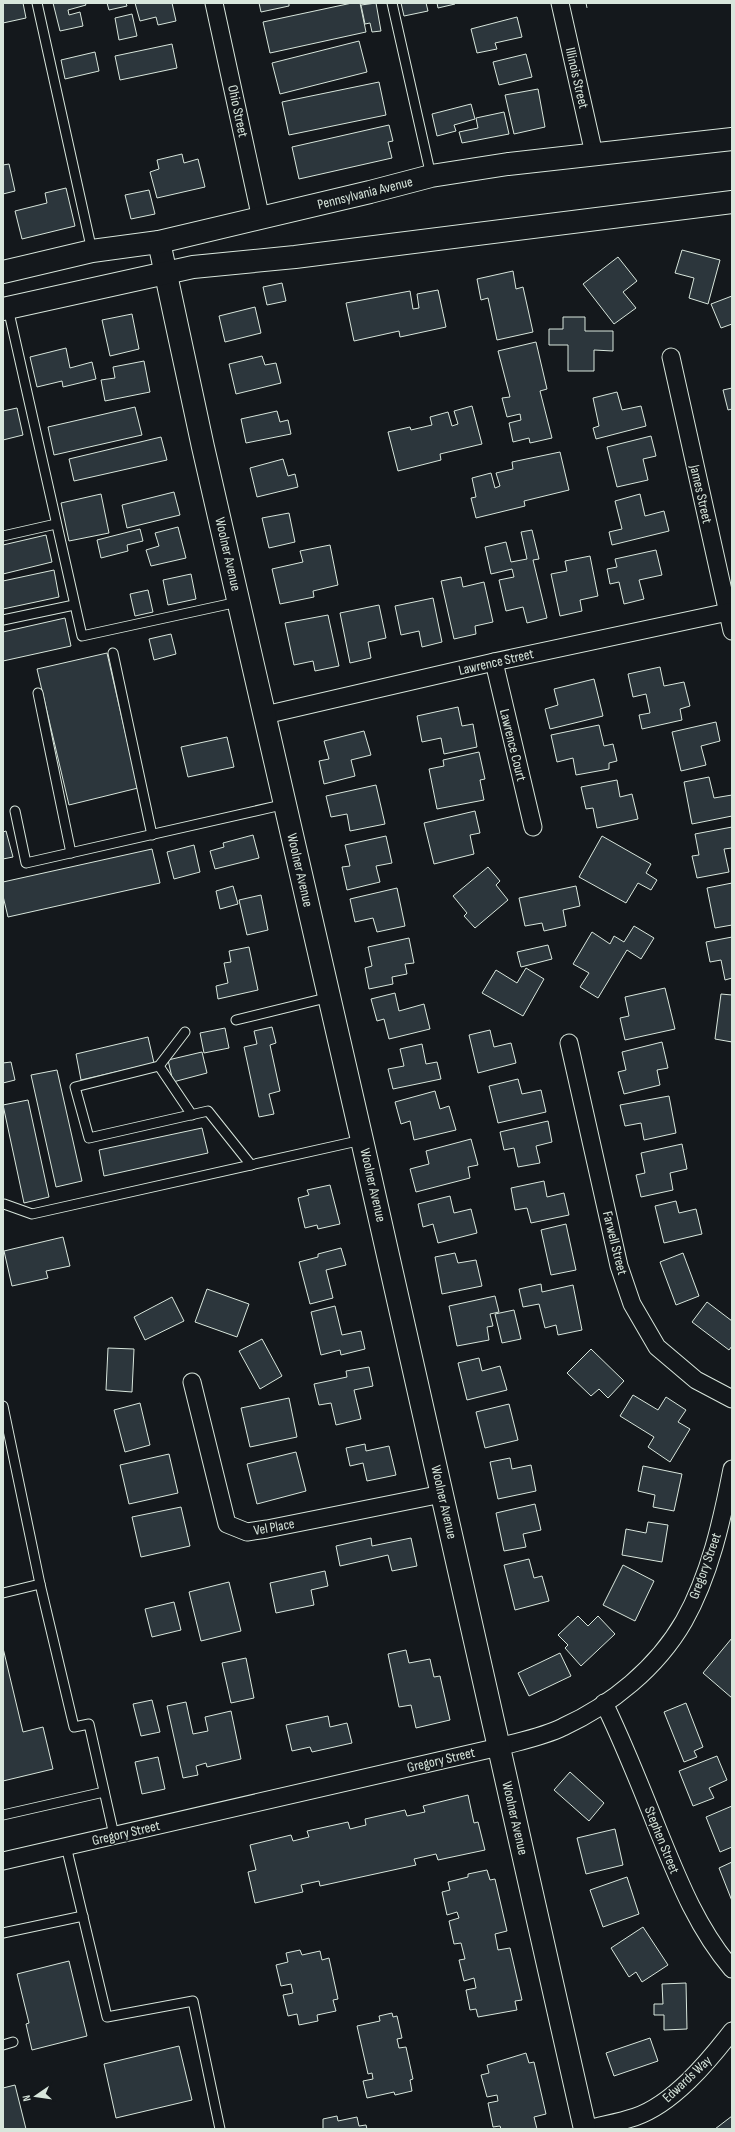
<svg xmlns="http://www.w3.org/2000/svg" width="735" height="2132" font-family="'Sofia Sans Condensed',sans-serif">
	<rect width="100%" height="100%" fill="#14181c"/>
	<!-- building -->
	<g fill="#2c363c" stroke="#d8e6dc">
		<path d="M3,3h20l3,15 -23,5z"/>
		<path d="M53,3h32l1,2 -18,5 1,5 11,-3 3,14 -23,5z"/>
		<path d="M107,3h19l1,3 -18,4z"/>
		<path d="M135,3h37l4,18 -18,4 -2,-8 -16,4z"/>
		<path d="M259,3h30v3l-28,6z"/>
		<path d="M352,3h8l6,29 -96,21 -7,-31z"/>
		<path d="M376,3l5,28 -9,1 -2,-9 -5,1 -4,-19z"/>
		<path d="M401,3h25l2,8 -24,5z"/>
		<path d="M437,3h18v1l-17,4z"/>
		<path d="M132,14l5,22 -18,4 -4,-22z"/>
		<path d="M517,17l5,20 -27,6 2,6 -20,4 -6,-24z"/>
		<path d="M359,41l8,31 -87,22 -8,-31z"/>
		<path d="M172,44l5,24 -57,12 -5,-24z"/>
		<path d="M95,52l4,19 -34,8 -4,-19z"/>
		<path d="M526,54l6,23 -33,8 -6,-23z"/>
		<path d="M379,82l7,33 -97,20 -7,-33z"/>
		<path d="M538,89l7,38 -31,7 -9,-39z"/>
		<path d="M471,104l4,15 -21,6 2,6 -19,5 -5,-22z"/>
		<path d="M504,112l5,22 -47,9 -3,-11 19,-4 -2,-10z"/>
		<path d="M389,125l4,16 -5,1 4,16 -93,21 -7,-32z"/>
		<path d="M182,154l2,9 14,-4 7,28 -48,11 -7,-26 9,-3 -2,-9z"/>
		<path d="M9,164l6,27 -12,3v-29z"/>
		<path d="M66,188l9,38 -53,13 -7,-28 32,-8 -2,-10z"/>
		<path d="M149,190l6,24 -24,5 -6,-24z"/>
		<path d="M682,250l38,10 -12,44 -19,-6 5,-20 -19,-5z"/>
		<path d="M618,257l19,24 -14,11 13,16 -22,16 -31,-40z"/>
		<path d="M513,271l3,18 7,-2 10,45 -36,8 -9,-42 -7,2 -4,-21z"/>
		<path d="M282,283l4,18 -19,4 -4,-18z"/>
		<path d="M438,290l8,37 -46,10 -1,-6 -45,10 -8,-38 64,-12 3,18 6,-1 -2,-14z"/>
		<path d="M732,296v28l-11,4 -10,-24z"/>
		<path d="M255,307l6,26 -36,9 -6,-26z"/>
		<path d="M132,314l7,35 -29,7 -8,-36z"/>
		<path d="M563,317h22v14h28v20l-19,-1v21h-26v-26h-19v-16h14z"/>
		<path d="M536,342l11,47 -7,2 12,47 -22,5 -1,-5 -16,4 -4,-19 12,-3 -1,-6 -13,3 -5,-19 8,-1 -12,-46z"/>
		<path d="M66,348l4,20 22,-6 4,17 -33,8 -1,-6 -25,6 -7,-30z"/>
		<path d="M262,356l3,9 11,-2 5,20 -45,11 -7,-30z"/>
		<path d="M144,361l6,31 -45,9 -4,-21 14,-2 -2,-11z"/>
		<path d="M732,388v21l-4,1 -5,-20z"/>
		<path d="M617,392l5,18 19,-4 5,20 -50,13 -3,-11 6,-2 -6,-28z"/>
		<path d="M472,406l10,38 -42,10 1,6 -43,11 -10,-39 22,-5 1,3 21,-5 -2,-8 18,-5 4,14 6,-2 -4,-13z"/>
		<path d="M135,407l7,28 -88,20 -6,-28z"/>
		<path d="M17,408l6,27 -20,5v-29z"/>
		<path d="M277,411l3,11 8,-2 3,14 -45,9 -5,-24z"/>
		<path d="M651,436l5,20 -13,3 5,21 -31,7 -10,-40z"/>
		<path d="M161,437l6,23 -93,21 -5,-22z"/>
		<path d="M560,452l9,38 -45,11 1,5 -49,12 -5,-20 5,-1 -4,-19 19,-5 4,15 5,-2 -4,-13 17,-4 -1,-7z"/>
		<path d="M283,459l5,17 7,-2 3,13 -41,10 -7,-29z"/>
		<path d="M174,492l6,23 -53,13 -5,-23z"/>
		<path d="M101,494l8,39 -40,8 -8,-38z"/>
		<path d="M640,494l5,22 19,-5 5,20 -57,14 -3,-13 13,-3 -7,-28z"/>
		<path d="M289,513l6,29 -26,6 -7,-30z"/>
		<path d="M178,527l8,31 -35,8 -5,-16 13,-4 -4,-13z"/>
		<path d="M140,529l3,12 -16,4 1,6 -27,7 -4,-18z"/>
		<path d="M532,530l7,29 -6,1 14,58 -20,5 -4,-16 -17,4 -7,-31 15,-3 -2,-8 -21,5 -6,-27 21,-5 5,20 16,-3 -6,-27z"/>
		<path d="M46,535l6,27 -49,12v-29z"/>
		<path d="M330,545l8,40 -25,6 1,6 -34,7 -8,-35 31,-7 -3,-11z"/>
		<path d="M656,550l6,25 -23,5 5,19 -20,5 -5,-22 -9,2 -3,-15 10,-2 -2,-8z"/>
		<path d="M590,556l8,40 -18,4 2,11 -22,5 -9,-42 16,-3 -2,-10z"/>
		<path d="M54,570l5,27 -56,12v-28z"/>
		<path d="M191,574l5,25 -28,6 -5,-25z"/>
		<path d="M461,577l2,10 21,-5 9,40 -18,4 1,8 -22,5 -13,-58z"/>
		<path d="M148,590l5,22 -18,4 -5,-22z"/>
		<path d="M433,598l9,44 -20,5 -3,-16 -18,4 -6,-29z"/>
		<path d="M379,605l7,33 -18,4 3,16 -21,5 -10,-50z"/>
		<path d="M328,615l11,51 -24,5 -2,-10 -19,4 -9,-42z"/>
		<path d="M65,618l6,28 -68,15v-29z"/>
		<path d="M171,634l5,20 -22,6 -5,-21z"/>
		<path d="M107,653l31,135 -69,17 -32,-136z"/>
		<path d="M660,667l4,19 20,-4 6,24 -10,3 2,11 -40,9 -3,-14 11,-2 -4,-19 -13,3 -5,-23z"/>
		<path d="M594,679l9,37 -53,13 -5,-20 13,-4 -4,-16z"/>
		<path d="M458,707l4,19 11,-2 4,23 -33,7 -3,-16 -19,4 -5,-26z"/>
		<path d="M716,722l4,19 -19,5 5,19 -25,6 -9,-39z"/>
		<path d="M599,725l5,21 9,-2 4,17 -8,2v6l-33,6 -3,-17 -16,4 -6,-27z"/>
		<path d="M364,731l7,24 -20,5 4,16 -31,8 -5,-23 10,-2 -5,-18z"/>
		<path d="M227,737l7,30 -46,10 -7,-30z"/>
		<path d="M479,752l6,27 -5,1 4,20 -47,9 -8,-40 15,-3 -1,-6z"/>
		<path d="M709,777l5,21 18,-3v21l-40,8 -8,-42z"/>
		<path d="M617,780l3,17 12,-3 6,25 -41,9 -4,-20 -7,1 -5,-22z"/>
		<path d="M376,785l9,39 -35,7 -3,-17 -16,3 -5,-21z"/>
		<path d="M475,811l5,22 -10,2 4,19 -40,10 -10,-41z"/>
		<path d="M732,827v21l-8,1 5,23 -32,6 -5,-22 7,-1 -4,-21z"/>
		<path d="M6,831l7,26 -10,2v-27z"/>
		<path d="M253,835l6,23 -44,11 -5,-18 14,-4 -1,-4z"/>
		<path d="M386,836l6,27 -16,3 4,16 -33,8 -5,-23 8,-1 -5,-21z"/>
		<path d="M602,836l49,28 -5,9 11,7 -6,10 -13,-7 -12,20 -47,-26z"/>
		<path d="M194,845l6,27 -26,7 -7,-27z"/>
		<path d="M152,849l8,34 -152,34 -5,-21v-14z"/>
		<path d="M488,867l12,14 -4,4 12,15 -33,28 -11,-12 3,-3 -14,-17z"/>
		<path d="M732,883v42l-17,3 -8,-40z"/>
		<path d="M233,886l5,18 -18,5 -4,-18z"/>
		<path d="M576,886l4,20 -17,4 3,16 -22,5 -2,-8 -17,3 -6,-28z"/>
		<path d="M397,888l8,38 -28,6 -4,-14 -18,4 -5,-23z"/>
		<path d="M261,895l7,35 -21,5 -8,-35z"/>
		<path d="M634,926l20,12 -13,21 -14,-9 -29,48 -18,-11 9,-14 -16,-9 19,-32 18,12 4,-8 10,6z"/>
		<path d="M732,937v41l-7,2 -4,-20 -11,2 -4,-20z"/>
		<path d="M409,938l5,25 -9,1 2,10 -15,3 1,7 -24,5 -4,-21 7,-2 -4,-19z"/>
		<path d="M548,945l4,14 -31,8 -4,-15z"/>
		<path d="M249,947l9,43 -40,9 -2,-13 12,-3 -4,-20 7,-1 -2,-11z"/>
		<path d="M526,968l18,11 -21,37 -41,-23 14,-23 21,13z"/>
		<path d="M665,988l10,41 -50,11 -5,-22 9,-2 -4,-19z"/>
		<path d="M395,993l4,18 25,-7 6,25 -41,10 -5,-20 -7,2 -6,-22z"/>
		<path d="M721,994l11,1v47l-17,-3z"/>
		<path d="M272,1027l4,16 -6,2 10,46 -11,3 5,20 -15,3 -15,-70 13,-3 -3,-13z"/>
		<path d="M225,1028l4,20 -25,5 -4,-20z"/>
		<path d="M490,1030l4,17 17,-4 5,20 -38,10 -9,-38z"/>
		<path d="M148,1037l6,26 -73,17 -5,-26z"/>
		<path d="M662,1042l6,26 -11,2 3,15 -36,9 -6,-22 8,-2 -4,-18z"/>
		<path d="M422,1044l4,20 11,-2 4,17 -48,10 -5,-20 16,-3 -4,-17z"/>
		<path d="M202,1052l5,21 -34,9 -5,-22z"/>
		<path d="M11,1062l4,18 -12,3v-20z"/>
		<path d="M57,1070l25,111 -26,6 -25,-112z"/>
		<path d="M518,1079l4,15 19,-4 5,22 -48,11 -9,-37z"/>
		<path d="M435,1091l5,18 9,-3 7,24 -42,10 -4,-19 -9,3 -6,-22z"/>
		<path d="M669,1096l7,37 -32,7 -3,-17 -16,3 -5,-21z"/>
		<path d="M28,1100l21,97 -25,6 -21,-98z"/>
		<path d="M548,1121l4,21 -16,4 4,17 -22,4 -4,-19 -10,2 -4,-18z"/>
		<path d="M202,1128l6,25 -104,23 -5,-26z"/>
		<path d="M471,1139l7,26 -10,2 2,11 -54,14 -6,-23 19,-5 -3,-13z"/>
		<path d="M682,1144l5,25 -17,4 3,17 -32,7 -5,-22 9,-2 -4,-20z"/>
		<path d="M544,1181l3,16 17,-4 5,22 -38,8 -4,-15 -12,2 -4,-22z"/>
		<path d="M330,1185l10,39 -22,5 -1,-4 -12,3 -7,-30 11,-3 -2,-5z"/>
		<path d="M450,1196l4,17 17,-4 6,24 -39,10 -5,-19 -10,3 -5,-23z"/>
		<path d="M676,1201l3,12 17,-4 6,25 -38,9 -9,-37z"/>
		<path d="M566,1224l10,46 -25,5 -10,-45z"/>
		<path d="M63,1237l7,29 -24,5 2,7 -36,8 -8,-35z"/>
		<path d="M341,1248l5,17 -20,5 7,28 -23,6 -11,-42 19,-5v-3z"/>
		<path d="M455,1253l3,10 18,-3 6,26 -40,8 -7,-37z"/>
		<path d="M683,1253l16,43 -23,9 -16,-43z"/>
		<path d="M541,1284l1,8 31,-7 9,45 -24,5 -2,-10 -11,3 -6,-24 -16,3 -4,-18z"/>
		<path d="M207,1289l42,15 -12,33 -42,-15z"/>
		<path d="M495,1296l4,16 -9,2 3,12 -6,1 2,13 -32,6 -8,-40z"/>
		<path d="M172,1297l12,24 -39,19 -11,-23z"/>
		<path d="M707,1302l25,19v25l-3,4 -37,-28z"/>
		<path d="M335,1306l7,29 19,-4 4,18 -24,6 -1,-5 -19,5 -10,-43z"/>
		<path d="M514,1310l7,29 -19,4 -7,-29z"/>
		<path d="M262,1339l20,37 -22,13 -21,-38z"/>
		<path d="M108,1348l26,1 -2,43 -26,-2z"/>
		<path d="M591,1349l33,32 -16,17 -9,-9 -8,7 -24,-23z"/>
		<path d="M479,1358l3,13 18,-5 7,24 -40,10 -9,-37z"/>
		<path d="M369,1367l4,19 -19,4 7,29 -25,6 -5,-22 -12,2 -5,-21 33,-7 -1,-6z"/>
		<path d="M633,1395l25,15 8,-13 20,13 -8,12 12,7 -20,33 -22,-15 6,-10 -34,-21z"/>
		<path d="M289,1398l8,39 -47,10 -9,-39z"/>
		<path d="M140,1403l10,42 -25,7 -11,-42z"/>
		<path d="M509,1404l9,36 -33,8 -9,-36z"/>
		<path d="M365,1444l1,7 23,-5 7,29 -29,6 -4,-18 -13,3 -4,-18z"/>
		<path d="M296,1452l10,39 -49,13 -10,-40z"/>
		<path d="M169,1454l9,39 -49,11 -9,-39z"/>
		<path d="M510,1458l2,11 19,-4 5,26 -38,8 -8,-37z"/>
		<path d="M643,1466l39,8 -8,37 -21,-4 2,-12 -17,-4z"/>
		<path d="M535,1504l6,26 -18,4 3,13 -22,4 -8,-38z"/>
		<path d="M181,1507l9,39 -49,11 -9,-40z"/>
		<path d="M648,1522l20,3 -6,37 -40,-7 4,-26 20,4z"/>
		<path d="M371,1538l1,8 39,-8 6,28 -25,5 -4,-16 -48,11 -4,-20z"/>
		<path d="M529,1559l5,19 8,-2 7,25 -34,9 -11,-45z"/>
		<path d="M623,1565l31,16 -19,40 -32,-16z"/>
		<path d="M325,1571l3,15 -17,4 3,15 -38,8 -6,-30z"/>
		<path d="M229,1582l12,49 -40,10 -12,-49z"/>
		<path d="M174,1602l7,28 -29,7 -7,-28z"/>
		<path d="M578,1616l10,10 10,-10 17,18 -34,32 -16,-18 3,-3 -10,-10z"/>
		<path d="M732,1638v60l-29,-25z"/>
		<path d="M3,1648l20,84 20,-5 10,42 -50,12z"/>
		<path d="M406,1650l3,13 21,-4 4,18 6,-1 10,44 -34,8 -5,-23 -12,2 -11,-53z"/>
		<path d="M560,1653l11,23 -42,20 -11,-23z"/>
		<path d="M246,1658l8,40 -23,5 -9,-40z"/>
		<path d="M152,1700l8,32 -19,4 -8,-32z"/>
		<path d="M186,1702l7,32 15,-3 -3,-14 26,-6 10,48 -34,8 -1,-4 -10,3 2,9 -15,3 -16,-72z"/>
		<path d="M686,1703l17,44 -9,4 3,6 -13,5 -20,-50z"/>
		<path d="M328,1716l2,11 17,-4 5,20 -40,9 -2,-5 -18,4 -6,-26z"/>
		<path d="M717,1756l10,24 -18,8 5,10 -21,8 -14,-35z"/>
		<path d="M158,1757l7,32 -23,5 -7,-32z"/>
		<path d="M570,1772l34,31 -15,18 -35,-31z"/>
		<path d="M468,1795l6,28 4,-1 7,28 -47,10 -2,-6 -22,5 2,6 -96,21 -1,-5 -18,4 2,7 -48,11 -7,-31 8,-2 -6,-25 41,-10 2,6 16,-4 -2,-6 41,-9 2,7 16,-4 -1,-6 40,-9 2,6 18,-4 -2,-6z"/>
		<path d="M732,1806v41l-12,5 -14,-35z"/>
		<path d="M615,1829l8,36 -37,9 -9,-36z"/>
		<path d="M732,1862v39l-13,-33z"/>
		<path d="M487,1870l3,10 5,-1 12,52 -12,3 3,16 12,-2 12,52 -7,1 2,9 -39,7 -2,-8 -6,1 -4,-20 10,-2 -2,-10 -10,3 -5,-21 6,-1 -4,-16 -7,1 -5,-23 10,-3 -2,-6 -10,3 -5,-23 8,-2 -2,-8 20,-5v-3z"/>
		<path d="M627,1877l12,37 -36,13 -13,-37z"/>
		<path d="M643,1927l25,38 -26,17 -6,-10 -7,5 -18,-29z"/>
		<path d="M300,1950l2,5 18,-4 2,9 7,-2 9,41 -5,1 3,11 -19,4 1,6 -19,4 -2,-11 -9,2 -5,-21 10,-2 -2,-9 -10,2 -5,-21 12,-3 -2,-9z"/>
		<path d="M69,1961l18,75 -55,14 -6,-26 3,-1 -12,-49z"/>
		<path d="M686,1983l1,46 -23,1v-15h-10v-11h9l-1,-20z"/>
		<path d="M392,2013l1,4 4,-1 5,22 -5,1 2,9 7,-1 7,32 -3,1 2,11 -17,4 -1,-3 -27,6 -4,-17 10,-2 -1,-6 -4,1 -11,-48 23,-5 -1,-5z"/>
		<path d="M650,2038l8,23 -44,15 -8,-23z"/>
		<path d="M179,2046l13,54 -76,18 -12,-54z"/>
		<path d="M526,2053l3,10 5,-1 12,52 -12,3 3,12h-36l-1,-3 -7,1 -5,-24 10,-2 -1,-6 -10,2 -6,-22 8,-2 -2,-8z"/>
		<path d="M15,2085l11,44h-23v-41z"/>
		<path d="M337,2116l1,5 19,-4 2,9 7,-1 1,4h-44v-10z"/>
		<path d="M732,2116v13h-17z"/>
	</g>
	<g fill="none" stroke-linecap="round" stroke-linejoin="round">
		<defs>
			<g id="lane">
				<path d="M37,3l55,248"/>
				<path d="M392,3l39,173"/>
				<path d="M8,308l74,328 156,-34"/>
				<path d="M3,536l53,-12"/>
				<path d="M3,620l71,-15"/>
				<path d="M113,653l39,182"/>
				<path d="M38,693l33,160"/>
				<path d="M15,811l11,52 260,-59"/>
				<path d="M236,1020l94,-23"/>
				<path d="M185,1032l-26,34 -84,21 14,51 119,-27 43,54"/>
				<path d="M159,1066l33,49"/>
				<path d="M4,1204l28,10 330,-74"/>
				<path d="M3,1406l37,178 -37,9"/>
				<path d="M40,1584l34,143 15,-3 25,111"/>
				<path d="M3,1815l101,-23"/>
				<path d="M66,1846l41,171 86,-16 27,128"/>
				<path d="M3,1933l80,-17"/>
				<path d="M3,2045l10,-3"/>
			</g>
			<g id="street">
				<path d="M214,3l47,216"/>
				<path d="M560,3l34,151"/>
				<path d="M671,357l61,274"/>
				<path d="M494,662l39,165"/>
				<path d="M265,715l229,-53 234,-50"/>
				<path d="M569,1043l50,223 13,38 25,43 39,33 36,19"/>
				<path d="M192,1382l35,142 20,8 20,-3 175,-35"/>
				<path d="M604,1703c20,41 37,84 54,127 20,49 39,98 74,139"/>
				<path d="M3,1861l496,-114c21,-6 44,-10 64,-20 48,-22 94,-59 121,-106 26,-46 38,-101 48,-152"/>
				<path d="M588,2129c15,-4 32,-7 47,-12 38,-13 73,-55 97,-86"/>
			</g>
			<g id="secondary">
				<path d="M159,242l44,205 159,693 223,989"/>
				<path d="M3,272l89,-21 67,-9 211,-50 61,-16 77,-12 224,-25"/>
				<path d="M3,309l190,-42 102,-10 437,-55"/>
			</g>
		</defs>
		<!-- lane casing -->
		<use href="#lane" stroke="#d8e6dc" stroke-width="11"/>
		<!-- street casing -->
		<use href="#street" stroke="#d8e6dc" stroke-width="19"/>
		<!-- secondary casing -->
		<use href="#secondary" stroke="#d8e6dc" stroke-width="24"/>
		<!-- lane -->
		<use href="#lane" stroke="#14181c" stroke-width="9"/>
		<!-- street -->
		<use href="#street" stroke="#14181c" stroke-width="17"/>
		<!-- secondary -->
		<use href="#secondary" stroke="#14181c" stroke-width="22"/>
		<!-- fence -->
		<path stroke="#d8e6dc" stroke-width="1" stroke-dasharray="5 2" stroke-linecap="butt" d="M586,3l1,5"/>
	</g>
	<g text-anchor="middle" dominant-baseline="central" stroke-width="3" stroke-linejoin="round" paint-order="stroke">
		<!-- street labels -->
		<g font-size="14" fill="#d8e6dc" stroke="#14181c">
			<text transform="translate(577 78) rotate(77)">Illinois Street</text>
			<text transform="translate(238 111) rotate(78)">Ohio Street</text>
			<text transform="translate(365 193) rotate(-14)">Pennsylvania Avenue</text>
			<text transform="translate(701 494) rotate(77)">James Street</text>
			<text transform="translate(228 554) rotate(77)">Woolner Avenue</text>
			<text transform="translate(496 662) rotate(-13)">Lawrence Street</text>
			<text transform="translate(513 745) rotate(76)">Lawrence Court</text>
			<text transform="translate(300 870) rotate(77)">Woolner Avenue</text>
			<text transform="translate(373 1185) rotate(77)">Woolner Avenue</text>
			<text transform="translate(615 1243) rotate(76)">Farwell Street</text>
			<text transform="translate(444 1502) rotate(77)">Woolner Avenue</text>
			<text transform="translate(274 1527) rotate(-10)">Vel Place</text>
			<text transform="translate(705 1566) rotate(-70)">Gregory Street</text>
			<text transform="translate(441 1760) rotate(-13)">Gregory Street</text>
			<text transform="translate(515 1818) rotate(77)">Woolner Avenue</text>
			<text transform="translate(126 1833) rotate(-13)">Gregory Street</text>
			<text transform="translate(662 1840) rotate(68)">Stephen Street</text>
			<text transform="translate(687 2079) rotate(-43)">Edwards Way</text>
		</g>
	</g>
	<!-- border -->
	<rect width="735" height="2132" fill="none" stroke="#d8e6dc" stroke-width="8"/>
	<!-- north arrow -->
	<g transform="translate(36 2096) rotate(257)" stroke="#14181c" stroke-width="3" paint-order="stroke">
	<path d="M0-3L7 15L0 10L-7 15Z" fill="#d8e6dc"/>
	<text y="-6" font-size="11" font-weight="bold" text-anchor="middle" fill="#d8e6dc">N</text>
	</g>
</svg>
